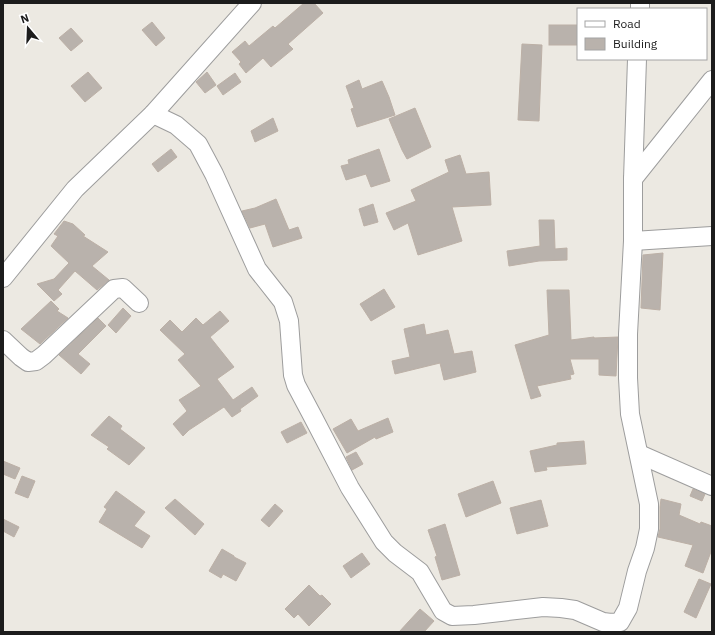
<svg xmlns="http://www.w3.org/2000/svg" width="715" height="635" font-family="'IBM Plex Sans',sans-serif">
	<rect width="100%" height="100%" fill="#ece9e2"/>
	<!-- building -->
	<g fill="#b9b2ac" stroke="#bcb0a6">
		<path d="M304,3h10l9,10 -35,31 5,5 -22,18 -8,-9 -17,15 -7,-9 2,-2 -9,-10 13,-11 4,5 24,-20 2,2z"/>
		<path d="M152,22l13,16 -9,8 -14,-16z"/>
		<rect x="549" y="25" width="29" height="20"/>
		<path d="M71,28l12,13 -12,10 -12,-13z"/>
		<path d="M522,44l20,1 -3,76 -21,-1z"/>
		<path d="M88,72l14,16 -17,14 -14,-16z"/>
		<path d="M207,72l9,13 -11,8 -9,-11z"/>
		<path d="M235,73l6,9 -18,13 -6,-9z"/>
		<path d="M359,80l3,9 20,-8 7,16 6,18 -38,12 -6,-18 3,-1 -8,-22z"/>
		<path d="M415,108l16,39 -24,12 -5,-9 -13,-31z"/>
		<path d="M273,118l5,13 -23,11 -4,-11z"/>
		<path d="M171,149l6,8 -19,15 -6,-8z"/>
		<path d="M379,149l11,32 -19,6 -5,-13 -20,6 -5,-14 8,-2 -1,-4z"/>
		<path d="M460,155l6,19 23,-2 2,33 -39,2 10,34 -44,14 -10,-32 -14,7 -8,-17 30,-12 -5,-11 38,-18 -4,-12z"/>
		<path d="M276,199l13,31 9,-3 4,11 -29,9 -8,-23 -15,4 -8,-17 13,-3z"/>
		<path d="M373,204l5,18 -14,4 -5,-17z"/>
		<path d="M539,220h15l1,29 12,-1v12l-28,1 -30,5 -2,-15 33,-5z"/>
		<path d="M64,221l9,3 12,11 -2,1 25,16 -16,14 17,14 -12,10 -22,-19 -17,19 4,4 -8,7 -17,-17 17,-5 15,-16 -18,-17 7,-10 -4,-2z"/>
		<path d="M663,253l-3,57 -19,-2 2,-53z"/>
		<path d="M384,289l11,18 -24,14 -11,-17z"/>
		<path d="M547,290h22l2,50 23,-3v1l24,-1 -2,39 -17,-1v-16h-29l4,15 -4,1 1,4 -34,7 4,10 -10,3 -16,-54 34,-10z"/>
		<path d="M51,301l8,8 -2,2 11,7 -28,26 -19,-15z"/>
		<path d="M123,308l8,8 -15,17 -8,-8z"/>
		<path d="M220,311l9,10 -19,16 24,30 -17,12 16,21 19,-13 6,9 -18,13 1,2 -9,6 -8,-10 -35,23 -6,6 -10,-12 14,-13 -8,-11 22,-14 -23,-26 7,-6 -25,-24 10,-10 12,12 14,-14 7,7z"/>
		<path d="M98,318l8,8 -28,28 12,10 -9,10 -22,-19z"/>
		<path d="M424,324l2,11 22,-5 6,24 18,-3 4,21 -32,8 -4,-17 -45,11 -3,-13 18,-4 -6,-28z"/>
		<path d="M109,416l13,10 -2,3 25,19 -16,17 -22,-16 2,-2 -18,-12z"/>
		<path d="M388,418l5,14 -17,7 -1,-2 -28,16 -14,-24 18,-10 7,12z"/>
		<path d="M301,422l6,11 -20,10 -6,-11z"/>
		<path d="M584,441l2,23 -40,3 1,3 -12,2 -5,-21 27,-6v-2z"/>
		<path d="M356,452l7,12 -11,6 -6,-13z"/>
		<path d="M3,461l17,7 -5,11 -12,-5z"/>
		<path d="M22,476l13,5 -7,17 -13,-5z"/>
		<path d="M493,481l8,22 -35,14 -8,-23z"/>
		<path d="M693,489l12,5 -3,7 -12,-5z"/>
		<path d="M116,491l29,21 -11,14 16,10 -8,12 -43,-26 8,-13 -3,-2z"/>
		<path d="M175,499l29,25 -9,11 -30,-27z"/>
		<path d="M661,499l20,5 -2,11 21,9 1,-2 11,4v23l-9,24 -18,-7 8,-21 -35,-8 2,-8v-22z"/>
		<path d="M541,500l7,26 -31,8 -7,-26z"/>
		<path d="M275,504l8,7 -14,16 -8,-7z"/>
		<path d="M3,519l16,8 -5,10 -11,-6z"/>
		<path d="M445,524l15,51 -18,5 -7,-23 2,-1 -9,-26z"/>
		<path d="M222,549l12,7v1l12,6 -10,18 -13,-7 -2,4 -12,-7z"/>
		<path d="M362,553l8,11 -19,14 -8,-12z"/>
		<path d="M699,579l12,5 -15,34 -12,-6z"/>
		<path d="M309,585l11,11 2,-1 9,9 -22,22 -11,-12 -4,4 -9,-9z"/>
		<path d="M420,609l14,12 -10,11h-25z"/>
	</g>
	<g fill="none" stroke-linecap="round" stroke-linejoin="round">
		<defs>
			<g id="minor">
				<path d="M640,9v-6"/>
				<path d="M153,114l23,11 22,19 16,30 43,95 26,33 6,19 4,54 3,10 17,32 37,71 34,54 11,11 25,19 23,39 9,5 22,-1 69,-8 18,1 14,2 28,12 8,1 9,-1 8,-14 9,-37 8,-23 4,-19v-25l-19,-90 -2,-36v-44l5,-93v-62l4,-120"/>
				<path d="M633,179l79,-99"/>
				<path d="M633,241l79,-5"/>
				<path d="M3,278l72,-89 78,-75 99,-111"/>
				<path d="M3,340l18,17 7,5 8,-1 8,-6 70,-66 9,-1 16,15"/>
				<path d="M639,454l73,32"/>
			</g>
		</defs>
		<!-- minor casing -->
		<use href="#minor" stroke="#9d9d9d" stroke-width="20"/>
		<!-- minor -->
		<use href="#minor" stroke="#fff" stroke-width="18"/>
	</g>
	<!-- border -->
	<rect width="715" height="635" fill="none" stroke="#1c1c1c" stroke-width="8"/>
	<!-- legend -->
	<rect x="577" y="8" width="130" height="52" fill="#ffffff" stroke="#a4a4a4"/>
	<rect x="585" y="21" width="20" height="6" fill="#ffffff" stroke="#a4a4a4"/>
	<text x="613" y="28" font-size="12" fill="#1c1c1c">Road</text>
	<rect x="585" y="38" width="20" height="12" fill="#b9b2ac" stroke="#a4a4a4"/>
	<text x="613" y="48" font-size="12" fill="#1c1c1c">Building</text>
	<!-- north arrow -->
	<g transform="translate(28 28) rotate(341)" stroke="#ffffff" stroke-width="3" paint-order="stroke">
	<path d="M0-3L7 15L0 10L-7 15Z" fill="#1c1c1c"/>
	<text y="-6" font-size="11" font-weight="bold" text-anchor="middle" fill="#1c1c1c">N</text>
	</g>
</svg>
